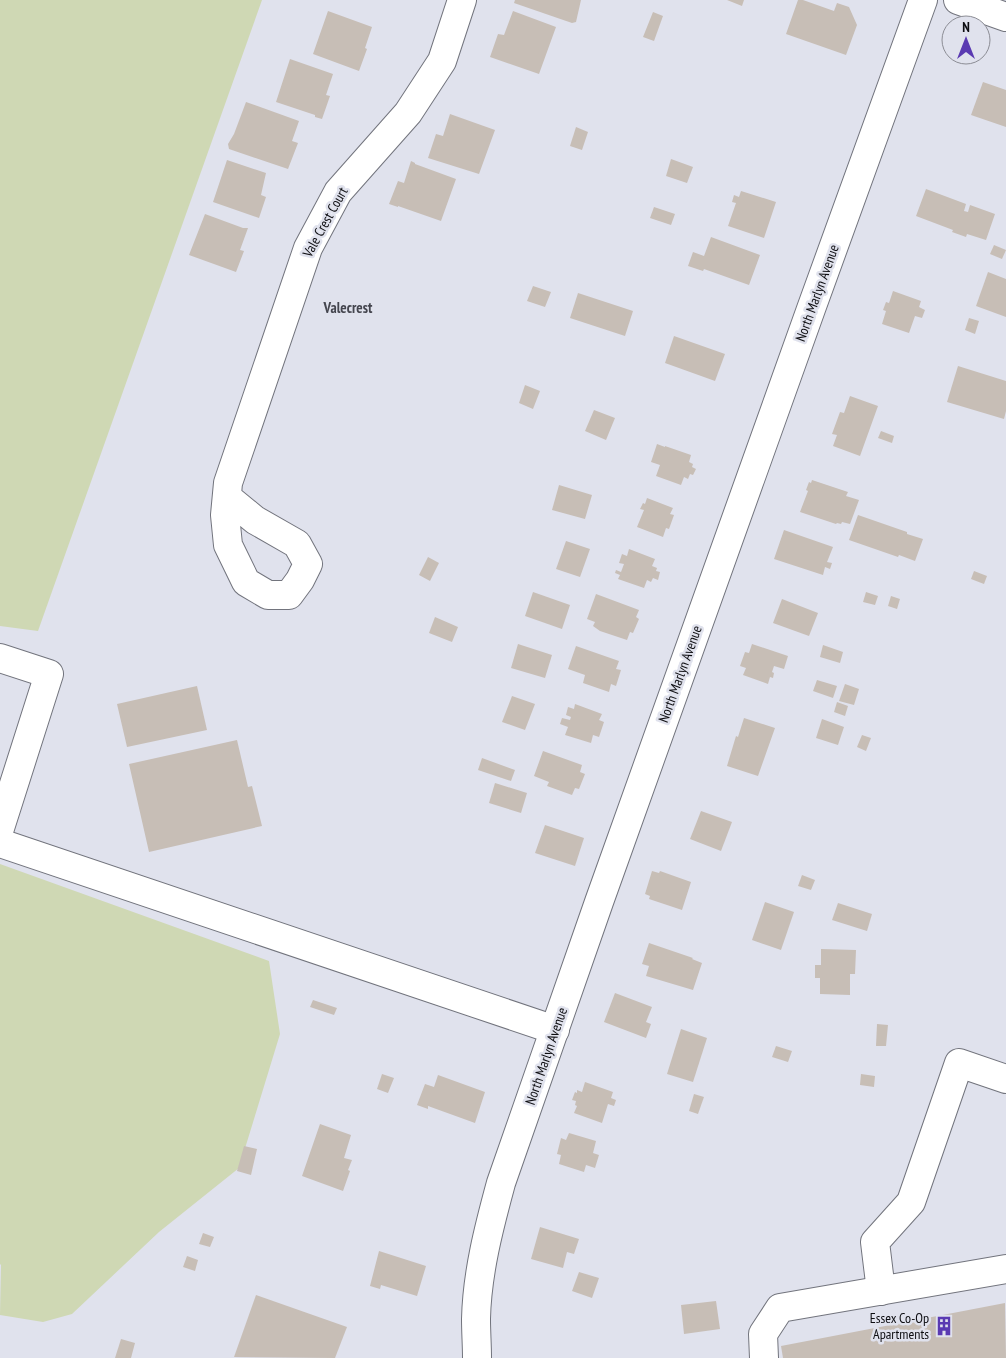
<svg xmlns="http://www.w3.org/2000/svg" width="1006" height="1358" font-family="'PT Sans Narrow',sans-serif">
	<rect width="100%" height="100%" fill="#e0e2ed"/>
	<!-- green -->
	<g fill="#cfd8b4">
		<path d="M0,0h262l-224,631 -38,-5z"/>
		<path d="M0,864l269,97 11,73 -41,134 -80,64 -87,82 -29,8 -43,-7 1,-50 -1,-1z"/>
	</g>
	<!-- building -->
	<g fill="#c7beb6">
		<path d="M515,0h66l-5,22 -4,1 -58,-20z"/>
		<path d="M727,0h17l-2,6z"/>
		<path d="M798,0h5l31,11 3,-8 12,4 8,18 -11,30 -60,-21z"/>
		<path d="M328,11l44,16 -7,21 2,1 -8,22 -46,-17z"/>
		<path d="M513,11l43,16 -17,47 -49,-17 8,-23 6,1z"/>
		<path d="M653,12l10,4 -9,25 -11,-4z"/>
		<path d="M290,59l43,15 -7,21 4,1 -8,23 -7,-2v-2l-39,-13z"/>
		<path d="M983,82l23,8v37l-35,-12z"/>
		<path d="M246,102l53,19 -7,20 6,2 -10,26 -59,-20 -1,-5 6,-10z"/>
		<path d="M450,114l45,16 -16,44 -51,-16 8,-24 7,2z"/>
		<path d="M576,127l12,5 -6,18 -12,-4z"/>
		<path d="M671,159l22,8 -6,16 -21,-7z"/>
		<path d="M227,160l39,13 -5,22 5,2 -7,21 -46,-16z"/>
		<path d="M411,161l4,2v1l41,15 -15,42 -43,-15v1l-9,-3 9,-23 6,2z"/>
		<path d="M926,189l40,15 -2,7 4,1 2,-7 25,9 -9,26 -19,-6 -1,3 -14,-5 1,-2 -37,-14z"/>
		<path d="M741,191l35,11 -12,36 -36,-12 8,-23 -4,-1 2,-7 5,2z"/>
		<path d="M654,207l21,7 -4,11 -21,-7z"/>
		<path d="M205,214l38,14h5l-8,22 4,1 -8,21 -47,-17z"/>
		<path d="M711,237l49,18 -11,30 -45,-16 -1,2 -15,-5 5,-14 11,4z"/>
		<path d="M994,245l12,5 -4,9 -12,-5z"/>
		<path d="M988,272l18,7v38l-30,-11z"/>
		<path d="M533,286l18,6 -6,15 -18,-6z"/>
		<path d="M893,291l28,10 -2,6 6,3 -3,8 -7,-2 -6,17 -27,-9 4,-13 -3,-1 3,-8 3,1z"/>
		<path d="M578,293l55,18 -8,25 -55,-18z"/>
		<path d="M969,318l10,3 -4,13 -10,-4z"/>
		<path d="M674,336l51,18 -10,27 -50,-18z"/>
		<path d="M958,366l48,15v30l-2,8 -57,-17z"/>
		<path d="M525,385l15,6 -7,18 -14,-6z"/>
		<path d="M850,396l28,10 -18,50 -27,-10 4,-11 -5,-1 8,-22 4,1z"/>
		<path d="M594,410l21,8 -9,22 -21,-9z"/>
		<path d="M881,431l13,5 -2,7 -14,-5z"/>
		<path d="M657,444l8,3v-1l26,9 -2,7 4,2 -1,3 4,2 -3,6 -3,-1 -2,5 -4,-2 -3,8 -25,-9 4,-11 -9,-3z"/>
		<path d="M812,480l36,12 -2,4 13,4 -9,24 -8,-2 -1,2 -4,-1 -1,1 -36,-12 8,-21 -2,-1 3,-8 2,1z"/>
		<path d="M559,485l33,10 -7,24 -33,-9z"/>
		<path d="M647,498l26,10 -3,6 4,1 -5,14 -3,-1 -3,9 -26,-10 7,-17 -4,-1 3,-6 2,1z"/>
		<path d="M858,515l49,17v2l16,5 -8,22 -16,-6 -1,2 -49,-17z"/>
		<path d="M784,530l49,17 -6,15 5,1 -2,6 -5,-2 -2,8 -49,-16z"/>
		<path d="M566,541l24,8 -10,28 -24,-8z"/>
		<path d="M629,549l26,10 -3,7 5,2 -1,3 4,1 -2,8 -5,-2 -2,4 -4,-2 -3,8 -26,-9 2,-4 -5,-2 1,-3 5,2 3,-8 -5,-1 3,-9 5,2z"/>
		<path d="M428,557l11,6 -9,18 -11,-6z"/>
		<path d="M974,571l13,5 -3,8 -13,-5z"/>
		<path d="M533,592l37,13 -8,24 -37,-13z"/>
		<path d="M866,592l12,4 -3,9 -12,-3z"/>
		<path d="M596,594l43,16 -3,7 3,2 -6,14 -3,-1 -3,8 -27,-9 -7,-5 2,-4 -8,-3z"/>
		<path d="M891,596l9,3 -3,10 -9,-3z"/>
		<path d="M782,599l36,14 -9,23 -36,-13z"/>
		<path d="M435,617l23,10 -6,15 -23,-9z"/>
		<path d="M518,644l34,11 -7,23 -34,-10z"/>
		<path d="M752,644l36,12 -4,13 -10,-3 -2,6 2,1 -1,5 -3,-1 -2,7 -25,-9 3,-7 -6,-2 5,-14 4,1z"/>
		<path d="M823,645l20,7 -3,11 -20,-6z"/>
		<path d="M576,646l43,15 -3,8 5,1 -5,16 -5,-2 -2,8 -26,-9 2,-8 -17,-6z"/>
		<path d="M817,680l20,6 -4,12 -20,-7z"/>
		<path d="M845,684l14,5 -5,16 -15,-4z"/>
		<path d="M197,686l10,44 -80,17 -10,-43z"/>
		<path d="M512,696l23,8 -10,26 -23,-8z"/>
		<path d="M837,702l11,4 -3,10 -11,-4z"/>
		<path d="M575,704l27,10 -3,6 5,2 -5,15 -6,-2 -2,8 -26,-8 3,-8 -8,-3 2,-6 8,2 1,-3 -5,-2 2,-8 6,2z"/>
		<path d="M744,718l31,10 -17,48 -31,-10 9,-30 2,1z"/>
		<path d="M822,719l22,8 -6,18 -22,-7z"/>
		<path d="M862,735l9,3 -5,13 -9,-4z"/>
		<path d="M237,740l11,47 4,-1 10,40 -113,26 -20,-88z"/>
		<path d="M543,751l39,14 -2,7 5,2 -6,15 -4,-1 -3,7 -25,-9 2,-4 -15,-6z"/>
		<path d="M482,758l33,12 -4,11 -33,-11z"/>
		<path d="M495,783l32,10 -6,20 -32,-10z"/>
		<path d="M701,811l31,11 -11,29 -31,-12z"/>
		<path d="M545,825l39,13 -9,28 -40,-13z"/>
		<path d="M652,871l7,2 1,-2 31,11 -9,28 -33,-11 1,-3 -5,-2z"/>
		<path d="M802,875l13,5 -4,10 -13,-4z"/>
		<path d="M765,902l29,10 -13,38 -29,-10z"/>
		<path d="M838,903l34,11 -5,17 -35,-11z"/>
		<path d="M649,943l44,15 -1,1 10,4 -9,27 -47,-14 3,-10 -7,-2z"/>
		<path d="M821,949l35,1 -1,24h-5v21l-30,-1v-16h-5v-13h6z"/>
		<path d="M615,993l37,14 -6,15 5,2 -5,14 -42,-16z"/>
		<path d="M313,1000l24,8 -3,7 -24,-8z"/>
		<path d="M877,1024l11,1 -2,21h-10z"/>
		<path d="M681,1029l26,9 -14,44 -26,-8z"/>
		<path d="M776,1046l16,5 -4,11 -16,-5z"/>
		<path d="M382,1074l12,4 -6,15 -11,-4z"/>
		<path d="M861,1074l14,2 -1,11 -14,-2z"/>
		<path d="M438,1075l47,17 -10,31 -47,-17v3l-11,-4 8,-21 9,3z"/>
		<path d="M585,1082l28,10 -2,6 5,2 -2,6 -6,-2 -6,19 -28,-10 3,-7 -2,-1 1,-4 -4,-1 3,-8 2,1v-3l5,2z"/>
		<path d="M694,1094l10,3 -6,17 -9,-3z"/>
		<path d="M320,1124l31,11 -7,23 8,2 -4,10 2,1 -7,20 -41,-15z"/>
		<path d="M569,1133l27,8 -3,12 6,2 -4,13 -9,-3 -2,7 -25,-8 2,-9 -4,-1 4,-16 5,2z"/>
		<path d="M244,1146l13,3 -6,26 -14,-4z"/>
		<path d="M540,1227l39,12 -5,15 -7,-2 -4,16 -32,-9z"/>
		<path d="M203,1233l11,4 -4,10 -11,-3z"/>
		<path d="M379,1251l47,15 -9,30 -36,-11 -1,4 -10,-3z"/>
		<path d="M187,1256l11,4 -3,11 -12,-4z"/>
		<path d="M579,1272l20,6 -7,20 -20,-7z"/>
		<path d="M256,1295l91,32 -12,31 -101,-1z"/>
		<path d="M716,1301l4,28 -36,5 -3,-29z"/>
		<path d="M1005,1303l1,55h-223l-2,-12z"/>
		<path d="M121,1339l14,4 -4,15h-16z"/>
	</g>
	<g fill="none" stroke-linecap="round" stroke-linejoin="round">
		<defs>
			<g id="minor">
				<path d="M958,0l48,17"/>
				<path d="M227,497l28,23 42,24 11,20 -8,16 -11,15h-21l-22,-13 -18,-37 -3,-30 3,-32 80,-235 30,-56 70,-79 34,-52 20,-61"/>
				<path d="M0,658l49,16 -49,154"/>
				<path d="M0,843l555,187"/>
				<path d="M881,1291l-6,-49 36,-40 48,-139 47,16"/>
				<path d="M477,1358c0,-13 -1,-26 -1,-39 1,-46 13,-92 25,-136l98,-281 212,-593 112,-309"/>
				<path d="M764,1358l-1,-24 17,-26 226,-39"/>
			</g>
		</defs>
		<!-- minor casing -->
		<use href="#minor" stroke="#72747d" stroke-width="30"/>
		<!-- minor -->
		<use href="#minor" stroke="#fff" stroke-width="28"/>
	</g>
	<!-- icons -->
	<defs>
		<symbol id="building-bare" viewBox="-9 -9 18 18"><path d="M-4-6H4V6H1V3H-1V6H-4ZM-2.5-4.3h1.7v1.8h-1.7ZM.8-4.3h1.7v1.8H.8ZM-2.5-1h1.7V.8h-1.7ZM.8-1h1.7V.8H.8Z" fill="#5a3ab2" stroke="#e0e2ed" stroke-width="2.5" paint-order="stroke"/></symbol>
	</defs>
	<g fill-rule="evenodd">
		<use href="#building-bare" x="930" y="1312" width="28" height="28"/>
	</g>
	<g text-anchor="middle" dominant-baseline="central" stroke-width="5" stroke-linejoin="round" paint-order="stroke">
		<!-- street labels -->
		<g font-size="14" fill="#0d0d11" stroke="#e0e2ed">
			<text transform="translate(325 222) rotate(-61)">Vale Crest Court</text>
			<text transform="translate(817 293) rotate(-70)">North Marlyn Avenue</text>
			<text transform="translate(680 674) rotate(-70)">North Marlyn Avenue</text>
			<text transform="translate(546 1056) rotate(-71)">North Marlyn Avenue</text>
		</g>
		<!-- poi labels -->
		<g font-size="14" fill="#0d0d11" stroke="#e0e2ed" text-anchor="end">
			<text x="929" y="1318">Essex Co-Op<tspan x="929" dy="16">Apartments</tspan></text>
		</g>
		<!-- neighbourhood labels -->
		<g font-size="15" font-weight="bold" fill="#45464f" stroke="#e0e2ed">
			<text x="348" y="307">Valecrest</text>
		</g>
	</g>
	<!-- north arrow -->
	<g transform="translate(966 40)"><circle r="24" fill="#e0e2ed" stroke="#8c8d95"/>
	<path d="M0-4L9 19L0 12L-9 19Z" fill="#5a3ab2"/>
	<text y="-8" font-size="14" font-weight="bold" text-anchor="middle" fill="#0d0d11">N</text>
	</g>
</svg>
